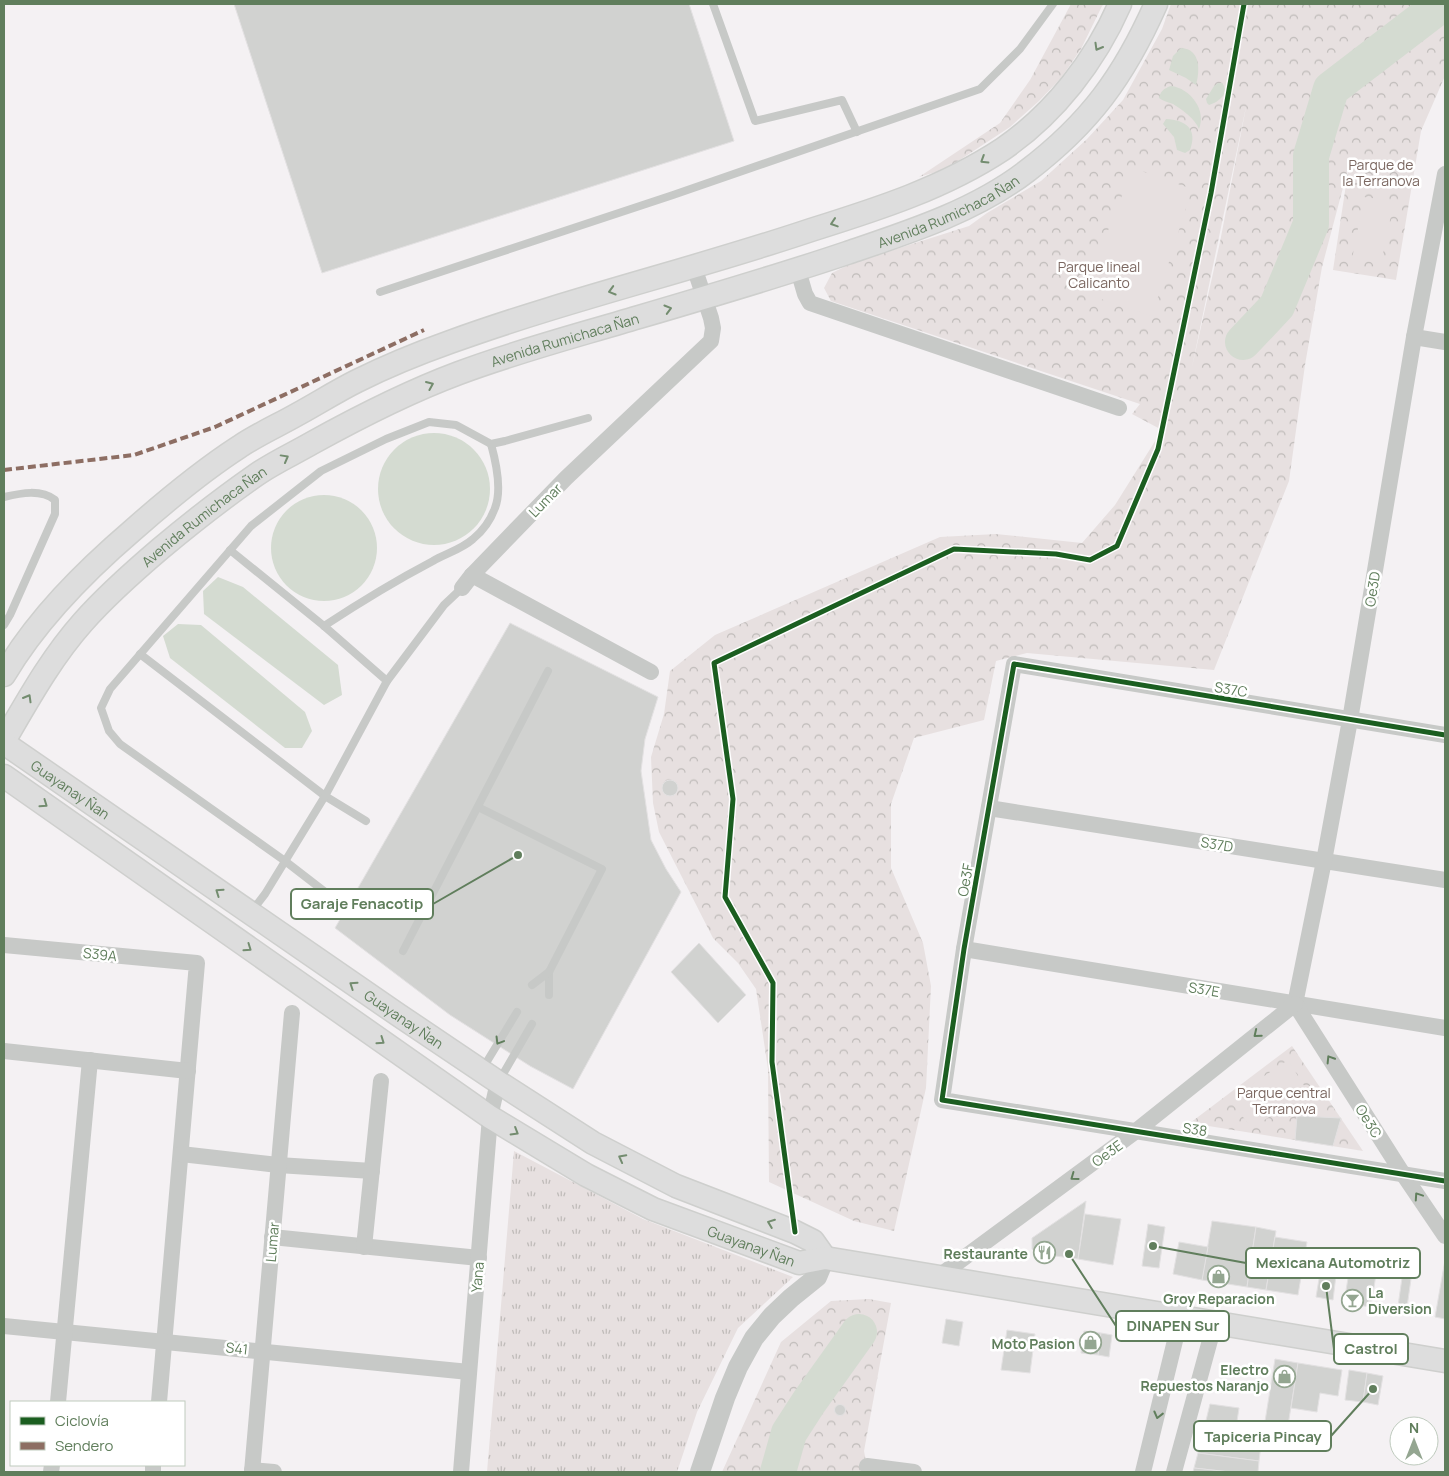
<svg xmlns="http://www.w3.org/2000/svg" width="1449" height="1476" font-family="Manrope,sans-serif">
	<defs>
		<pattern id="grass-tufts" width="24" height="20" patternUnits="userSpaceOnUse" patternTransform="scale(1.25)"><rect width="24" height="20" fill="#e7e0e0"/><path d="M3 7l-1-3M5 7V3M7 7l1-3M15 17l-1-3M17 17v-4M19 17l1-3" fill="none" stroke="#bfbbb9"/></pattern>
		<pattern id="forest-crowns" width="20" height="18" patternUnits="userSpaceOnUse" patternTransform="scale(1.25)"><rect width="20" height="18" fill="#e7e0e0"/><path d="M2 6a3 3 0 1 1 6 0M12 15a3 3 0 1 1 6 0" fill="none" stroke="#bfbbb9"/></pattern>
	</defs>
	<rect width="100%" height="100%" fill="#f4f1f3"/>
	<!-- grass -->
	<path fill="url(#grass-tufts)" d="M514,1151l129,68 150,58 -55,51 -41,84 -20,60h-190z"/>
	<!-- forest -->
	<g fill="url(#forest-crowns)" fill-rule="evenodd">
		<path d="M1071,4h32l-22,45 -20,29 -22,23 -29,26 -64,42 -27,8 81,-54 30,-43z"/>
		<path d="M1171,4h274v72l-24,55 -25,149 -63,-10 16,-105 -27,102 -17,98 -16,116 -75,189 -187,-17 -31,8 -12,59 -70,18 -23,66v64l32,75 8,43 -5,102 -32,143 -40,-10 -85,-39 -1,-113 -12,-80 -18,-26 -25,-25 -54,-106 -6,-29 -2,-46 13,-43 6,-43 45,-36 225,-98 56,-3 86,9 33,-38 47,-75 -30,-16 8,-10 -309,-103 -7,-13 8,-15 20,-10 117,-37 18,-13 54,-32 46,-42 36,-39 39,-71zM1247,102l-27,140 -28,125z"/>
		<path d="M1292,1046l71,105 -173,-28z"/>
		<path d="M869,1299l22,4 -27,148 4,21h-146l59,-130 50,-41z"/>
	</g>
	<!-- pitch -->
	<g fill="#e7e0e0">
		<path d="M1133,168l59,21 -40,127 -69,-23z"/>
		<path d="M1364,197l30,4 -13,62 -29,-4z"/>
		<path d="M1288,1060l20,32 -56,36 -23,-28z"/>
	</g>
	<!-- water -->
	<g fill="#d4dbd1">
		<path d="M1181,48c20,1 19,23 15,37l-10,-7 -17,-8 4,-14z"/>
		<path d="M1218,83h4c8,10 -3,19 -13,22l-2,-2 -1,-4 8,-13z"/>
		<path d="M1171,86c19,2 36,24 28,43 -4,-10 -16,-19 -26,-25 -5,-2 -10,-3 -14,-6 1,-6 5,-10 12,-12z"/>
		<path d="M1166,119c20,1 32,10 24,31l-5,3 -8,-3 -3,-13 -11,-13z"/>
		<circle cx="434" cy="489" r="56"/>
		<circle cx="324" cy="548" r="53"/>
		<path d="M218,577l25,10 95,78 4,30 -18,10 -120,-91 -1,-23z"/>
		<path d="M178,624l23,1 104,87 7,19 -10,17h-17l-115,-90 -7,-22z"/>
	</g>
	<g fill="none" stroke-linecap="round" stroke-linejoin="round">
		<!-- river -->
		<g stroke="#d4dbd1" stroke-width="36">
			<path d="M1243,342l34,-36 34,-82v-68l20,-67 111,-85"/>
			<path d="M778,1472l11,-39 20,-31 50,-70"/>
		</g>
	</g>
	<!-- building -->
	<g fill="#d1d2d0" stroke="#e3e1e2">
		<path d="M234,4h455l45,137 -412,132z"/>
		<path d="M510,623l148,74 -13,42 -4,32 10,69 15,29 15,23 -108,197 -43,-23 -80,-51 -115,-87z"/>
		<circle cx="670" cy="788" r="8"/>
		<path d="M699,943l47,52 -28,28 -47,-51z"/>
		<path d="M1297,1116l44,2 -8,28 -38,-6z"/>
		<path d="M1086,1201l-8,58 -38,-5 -8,-5v-11z"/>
		<path d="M1085,1214l36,5 -8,46 -35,-6z"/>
		<path d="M1212,1221l44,6 -9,60 -45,-7z"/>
		<path d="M1148,1224l17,3 -6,41 -17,-2z"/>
		<path d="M1256,1227l20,4 -10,59 -19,-3z"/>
		<path d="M1275,1237l32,5 -9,53 -32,-5z"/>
		<path d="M1179,1242l29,5 -6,33 -29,-6z"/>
		<path d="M1352,1253l13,2 -2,10 14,3 -6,39 -27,-4z"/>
		<path d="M1445,1260v59l-10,-2z"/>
		<path d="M1320,1273l16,2 -3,25 -17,-3z"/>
		<path d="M1402,1278l9,1 -5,35 -9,-1z"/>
		<path d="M946,1319l17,3 -4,24 -17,-3z"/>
		<path d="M1007,1330l28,4 -5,39 -29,-3z"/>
		<path d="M1084,1331l17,2 -3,22 -17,-2z"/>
		<path d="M1101,1333l11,2 -3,22 -11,-2z"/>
		<path d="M1275,1359l23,4 -13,81 -23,-4z"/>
		<path d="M1298,1363l44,7 -4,26 -18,-3 -3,19 -26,-4z"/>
		<path d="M1349,1370l18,3 -4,29 -18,-2z"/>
		<path d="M1367,1373l16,3 -5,29 -15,-3z"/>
		<path d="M1210,1404l29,4 -5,33 -32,-4z"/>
		<circle cx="840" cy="1410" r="5.5"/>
		<path d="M1202,1437l59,8 -2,16 -61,-8z"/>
		<path d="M1198,1453l61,8 -1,11h-28l-36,-4z"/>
		<path d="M1194,1468l36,4h-37z"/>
	</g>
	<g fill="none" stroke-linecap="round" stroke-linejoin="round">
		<defs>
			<g id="secondary">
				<path d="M4,675c33,-56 80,-103 129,-145 34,-30 69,-59 106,-83 19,-13 40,-22 59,-33 20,-11 39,-23 59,-33 30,-15 62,-28 93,-39 119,-43 242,-72 361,-112 67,-21 133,-42 192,-81 52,-36 92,-88 117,-145"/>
				<path id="s1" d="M4,741c24,-41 47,-83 79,-119 23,-26 50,-50 77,-73 31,-26 63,-51 96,-74 17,-12 37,-21 56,-32 47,-26 96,-51 147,-70 53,-20 109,-35 163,-51 75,-22 151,-44 225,-69 62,-21 128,-42 180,-82 63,-48 97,-95 129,-167"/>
				<path id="s2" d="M4,743l393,271 101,68 95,61 83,43 119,46 18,9 12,17"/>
				<path id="s3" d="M4,776l486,341 96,58 67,34 146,54 26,-5 620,103"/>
			</g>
		</defs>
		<!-- secondary casing -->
		<use href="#secondary" stroke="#cecfcd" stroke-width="25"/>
		<!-- service -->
		<g stroke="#c7c9c7" stroke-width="8">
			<path d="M713,4l42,117 87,-21 15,32"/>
			<path d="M380,292l293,-97 307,-106 40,-40 33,-45"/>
			<path d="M4,497c17,-4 37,-8 51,3v14l-45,101 -6,10"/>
			<path d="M230,550l94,76 63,55"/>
			<path d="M324,626c35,-23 71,-45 109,-65 12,-7 29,-12 40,-22 10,-8 18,-20 22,-31 7,-18 1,-46 -4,-64"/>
			<path d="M140,654l185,142 41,25"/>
			<path d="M478,807l124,62 -53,103v23"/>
			<path d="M342,905l-57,-44 -165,-117 -11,-13 -8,-23 9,-19 141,-163 70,-55 65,-32 43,-17 27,3 35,19 14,-3 83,-23"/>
			<path d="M251,912l14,-18 60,-98 62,-115 57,-76 18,-17"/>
			<path d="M403,951l145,-280"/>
			<path d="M532,985l17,-13"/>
			<path d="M483,1068l34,-56"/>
			<path d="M499,1081l33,-57"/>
		</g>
		<!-- minor -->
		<g stroke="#c7c9c7" stroke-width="16">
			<path d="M798,270l7,24 5,9 309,105"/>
			<path d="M1414,337l31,5"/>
			<path d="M462,588l10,-13"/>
			<path d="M651,672l-179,-97 94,-97 145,-137 2,-13 -2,-10 -17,-51"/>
			<path d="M1445,735l-431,-71 -50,285 -22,151 503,81"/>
			<path d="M989,808l456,72"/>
			<path d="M4,945l193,18 -38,439"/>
			<path d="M964,949l481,79"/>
			<path d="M1295,1004l29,-143 26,-141 64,-383 31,-163"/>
			<path d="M1295,1004l108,170 42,62"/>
			<path d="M4,1051l184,20"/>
			<path d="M181,1154l97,11 94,6"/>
			<path d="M272,1237l207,21"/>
			<path d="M364,1247l17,-166"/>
			<path d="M938,1277l198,-146 159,-127"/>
			<path d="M4,1326l465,46"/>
			<path d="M58,1402l32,-342"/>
			<path d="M867,1466l47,6"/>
			<path d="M252,1470l22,2"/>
			<path d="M51,1472l1,-7"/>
			<path d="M153,1472v-7"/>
			<path d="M252,1472l40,-459"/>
			<path d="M461,1472l29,-355 8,-35"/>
			<path d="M1143,1472l38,-156"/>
			<path d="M1174,1472l41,-150"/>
		</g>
		<!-- tertiary -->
		<path stroke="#c7c9c7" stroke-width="20" d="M700,1472l25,-74 13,-31 16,-29 18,-22 19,-18 26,-21 8,-19"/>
		<!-- secondary -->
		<use href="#secondary" stroke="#ddd" stroke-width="22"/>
		<!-- quiet -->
		<path stroke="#8d6e63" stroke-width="4" stroke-dasharray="8 4" stroke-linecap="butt" d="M4,470l130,-15 81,-28 209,-97"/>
		<defs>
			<g id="cycleway">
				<path d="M1445,735l-431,-71 -50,285 -22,151 503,81"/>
				<path d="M795,1232l-23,-170 1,-79 -48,-86 8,-98 -19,-136 240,-114 102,5 34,6 27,-14 41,-97 53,-256 33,-189"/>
			</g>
		</defs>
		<!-- cycleway casing -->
		<use href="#cycleway" stroke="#fff" stroke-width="8"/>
		<!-- cycleway -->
		<use href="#cycleway" stroke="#1b5e20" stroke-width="5"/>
	</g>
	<!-- one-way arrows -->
	<defs><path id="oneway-chevron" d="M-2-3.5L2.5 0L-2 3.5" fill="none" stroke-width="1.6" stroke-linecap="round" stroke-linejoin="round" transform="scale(1.25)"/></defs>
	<g stroke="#738c6f">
		<use href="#oneway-chevron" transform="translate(1098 47) rotate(120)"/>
		<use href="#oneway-chevron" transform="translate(984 160) rotate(148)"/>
		<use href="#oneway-chevron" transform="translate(834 223) rotate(162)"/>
		<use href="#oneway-chevron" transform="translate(612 291) rotate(164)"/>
		<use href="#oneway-chevron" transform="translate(668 309) rotate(-16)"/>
		<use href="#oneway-chevron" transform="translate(430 385) rotate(-23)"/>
		<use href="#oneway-chevron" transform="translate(285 458) rotate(-29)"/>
		<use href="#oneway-chevron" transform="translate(28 698) rotate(-60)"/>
		<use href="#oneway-chevron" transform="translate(44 804) rotate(35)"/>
		<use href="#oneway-chevron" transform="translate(219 892) rotate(-145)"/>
		<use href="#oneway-chevron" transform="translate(248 948) rotate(35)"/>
		<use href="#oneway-chevron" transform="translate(353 985) rotate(-146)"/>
		<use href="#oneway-chevron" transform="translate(381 1041) rotate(35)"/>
		<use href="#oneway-chevron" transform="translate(515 1132) rotate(31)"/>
		<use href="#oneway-chevron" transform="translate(622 1158) rotate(-152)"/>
		<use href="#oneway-chevron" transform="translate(771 1223) rotate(-159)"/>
	</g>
	<g stroke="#607e5c">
		<use href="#oneway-chevron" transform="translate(1257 1034) rotate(141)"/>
		<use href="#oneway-chevron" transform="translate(499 1041) rotate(121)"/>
		<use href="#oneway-chevron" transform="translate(1330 1059) rotate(-122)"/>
		<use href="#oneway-chevron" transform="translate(1074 1177) rotate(144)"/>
		<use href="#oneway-chevron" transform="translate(1418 1196) rotate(-124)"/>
		<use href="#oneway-chevron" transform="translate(1158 1415) rotate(104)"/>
	</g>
	<!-- icons -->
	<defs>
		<symbol id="restaurant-ring" viewBox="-11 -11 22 22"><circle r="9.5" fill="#fff" stroke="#94a691" stroke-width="1.5"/><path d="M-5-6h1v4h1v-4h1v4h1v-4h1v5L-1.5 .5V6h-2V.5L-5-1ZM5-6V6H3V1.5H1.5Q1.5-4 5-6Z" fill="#94a691"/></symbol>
		<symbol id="shop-ring" viewBox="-11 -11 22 22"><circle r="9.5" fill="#fff" stroke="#94a691" stroke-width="1.5"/><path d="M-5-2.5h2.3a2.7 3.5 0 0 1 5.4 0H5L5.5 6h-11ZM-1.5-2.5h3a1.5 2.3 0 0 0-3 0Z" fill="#94a691"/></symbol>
		<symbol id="bar-ring" viewBox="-11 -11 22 22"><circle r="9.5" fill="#fff" stroke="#94a691" stroke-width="1.5"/><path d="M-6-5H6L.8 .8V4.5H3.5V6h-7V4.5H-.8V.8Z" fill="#94a691"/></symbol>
	</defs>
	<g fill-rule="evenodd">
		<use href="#restaurant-ring" x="1032" y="1240" width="25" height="25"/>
		<use href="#shop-ring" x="1206" y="1264" width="25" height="25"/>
		<use href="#bar-ring" x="1340" y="1288" width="25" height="25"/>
		<use href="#shop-ring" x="1078" y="1330" width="25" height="25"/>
		<use href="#shop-ring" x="1272" y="1364" width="25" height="25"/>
	</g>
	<g text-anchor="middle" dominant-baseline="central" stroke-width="5" stroke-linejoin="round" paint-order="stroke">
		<!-- park labels -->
		<g font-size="14" fill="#7b6760" stroke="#fff">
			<text x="1381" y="164">Parque de<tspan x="1381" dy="16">la Terranova</tspan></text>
			<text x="1099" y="266">Parque lineal<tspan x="1099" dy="16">Calicanto</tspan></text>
			<text x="1284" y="1092">Parque central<tspan x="1284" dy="16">Terranova</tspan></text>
		</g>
		<!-- street labels -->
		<g font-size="14" fill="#607e5c" stroke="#fff">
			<text stroke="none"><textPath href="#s1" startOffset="1114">Avenida Rumichaca Ñan</textPath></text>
			<text stroke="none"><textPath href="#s1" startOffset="709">Avenida Rumichaca Ñan</textPath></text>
			<text transform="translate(545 500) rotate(-46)">Lumar</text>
			<text stroke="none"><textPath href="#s1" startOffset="304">Avenida Rumichaca Ñan</textPath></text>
			<text transform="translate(1372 589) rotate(-81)">Oe3D</text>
			<text transform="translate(1231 689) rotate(9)">S37C</text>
			<text stroke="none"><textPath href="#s2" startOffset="81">Guayanay Ñan</textPath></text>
			<text transform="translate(1217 844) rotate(9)">S37D</text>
			<text transform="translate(965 880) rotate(-80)">Oe3F</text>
			<text transform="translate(100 954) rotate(6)">S39A</text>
			<text transform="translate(1204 989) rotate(9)">S37E</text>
			<text stroke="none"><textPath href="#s2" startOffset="486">Guayanay Ñan</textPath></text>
			<text transform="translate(1369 1121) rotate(58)">Oe3C</text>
			<text transform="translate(1195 1129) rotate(9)">S38</text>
			<text transform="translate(1107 1153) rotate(-36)">Oe3E</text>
			<text transform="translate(272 1242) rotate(-85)">Lumar</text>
			<text stroke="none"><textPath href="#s3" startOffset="886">Guayanay Ñan</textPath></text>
			<text transform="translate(477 1277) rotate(-85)">Yana</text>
			<text transform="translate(237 1348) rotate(6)">S41</text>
		</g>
		<!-- poi labels -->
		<g font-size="14" font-weight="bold" fill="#607e5c" stroke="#fff" text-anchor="end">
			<text x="1028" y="1253">Restaurante</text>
			<text x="1368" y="1292" text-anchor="start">La<tspan x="1368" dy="16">Diversion</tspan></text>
			<text x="1219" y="1298" text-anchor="middle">Groy Reparacion</text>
			<text x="1075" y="1343">Moto Pasion</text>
			<text x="1269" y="1369">Electro<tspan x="1269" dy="16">Repuestos Naranjo</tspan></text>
		</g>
	</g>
	<!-- callouts -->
	<path fill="none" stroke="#607e5c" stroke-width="2" d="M518 855L433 904M1153 1246L1246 1263M1069 1254L1116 1326M1326 1286L1334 1349M1373 1389L1331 1436"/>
	<g fill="#607e5c" stroke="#fff" stroke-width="2">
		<circle cx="518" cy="855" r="5"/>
		<circle cx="1153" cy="1246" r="5"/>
		<circle cx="1069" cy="1254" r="5"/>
		<circle cx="1326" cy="1286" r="5"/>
		<circle cx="1373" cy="1389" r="5"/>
	</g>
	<g fill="#fff" stroke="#607e5c" stroke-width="2">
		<rect x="291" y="889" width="142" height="30" rx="5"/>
		<rect x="1246" y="1248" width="174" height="30" rx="5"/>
		<rect x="1116" y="1311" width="113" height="30" rx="5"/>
		<rect x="1334" y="1334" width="74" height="30" rx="5"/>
		<rect x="1194" y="1421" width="137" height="30" rx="5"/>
	</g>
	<g font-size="15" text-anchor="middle" font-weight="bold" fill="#607e5c">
		<text x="362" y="909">Garaje Fenacotip</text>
		<text x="1333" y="1268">Mexicana Automotriz</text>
		<text x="1173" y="1331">DINAPEN Sur</text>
		<text x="1371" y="1354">Castrol</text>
		<text x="1263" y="1442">Tapiceria Pincay</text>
	</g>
	<!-- border -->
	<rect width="1449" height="1476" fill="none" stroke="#607e5c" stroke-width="10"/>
	<!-- legend -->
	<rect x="10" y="1401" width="175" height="65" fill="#ffffff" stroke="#bfcbbe"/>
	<rect x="20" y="1417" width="25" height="8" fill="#1b5e20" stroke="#bfcbbe"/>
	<text x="55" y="1426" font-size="15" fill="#607e5c">Ciclovía</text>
	<rect x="20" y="1442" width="25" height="8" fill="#8d6e63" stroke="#bfcbbe"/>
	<text x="55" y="1451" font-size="15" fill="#607e5c">Sendero</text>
	<!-- north arrow -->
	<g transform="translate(1414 1441)"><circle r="24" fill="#ffffff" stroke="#bfcbbe"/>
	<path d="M0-4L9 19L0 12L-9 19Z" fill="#94a691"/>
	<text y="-8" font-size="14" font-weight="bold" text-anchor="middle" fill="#607e5c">N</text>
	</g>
</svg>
